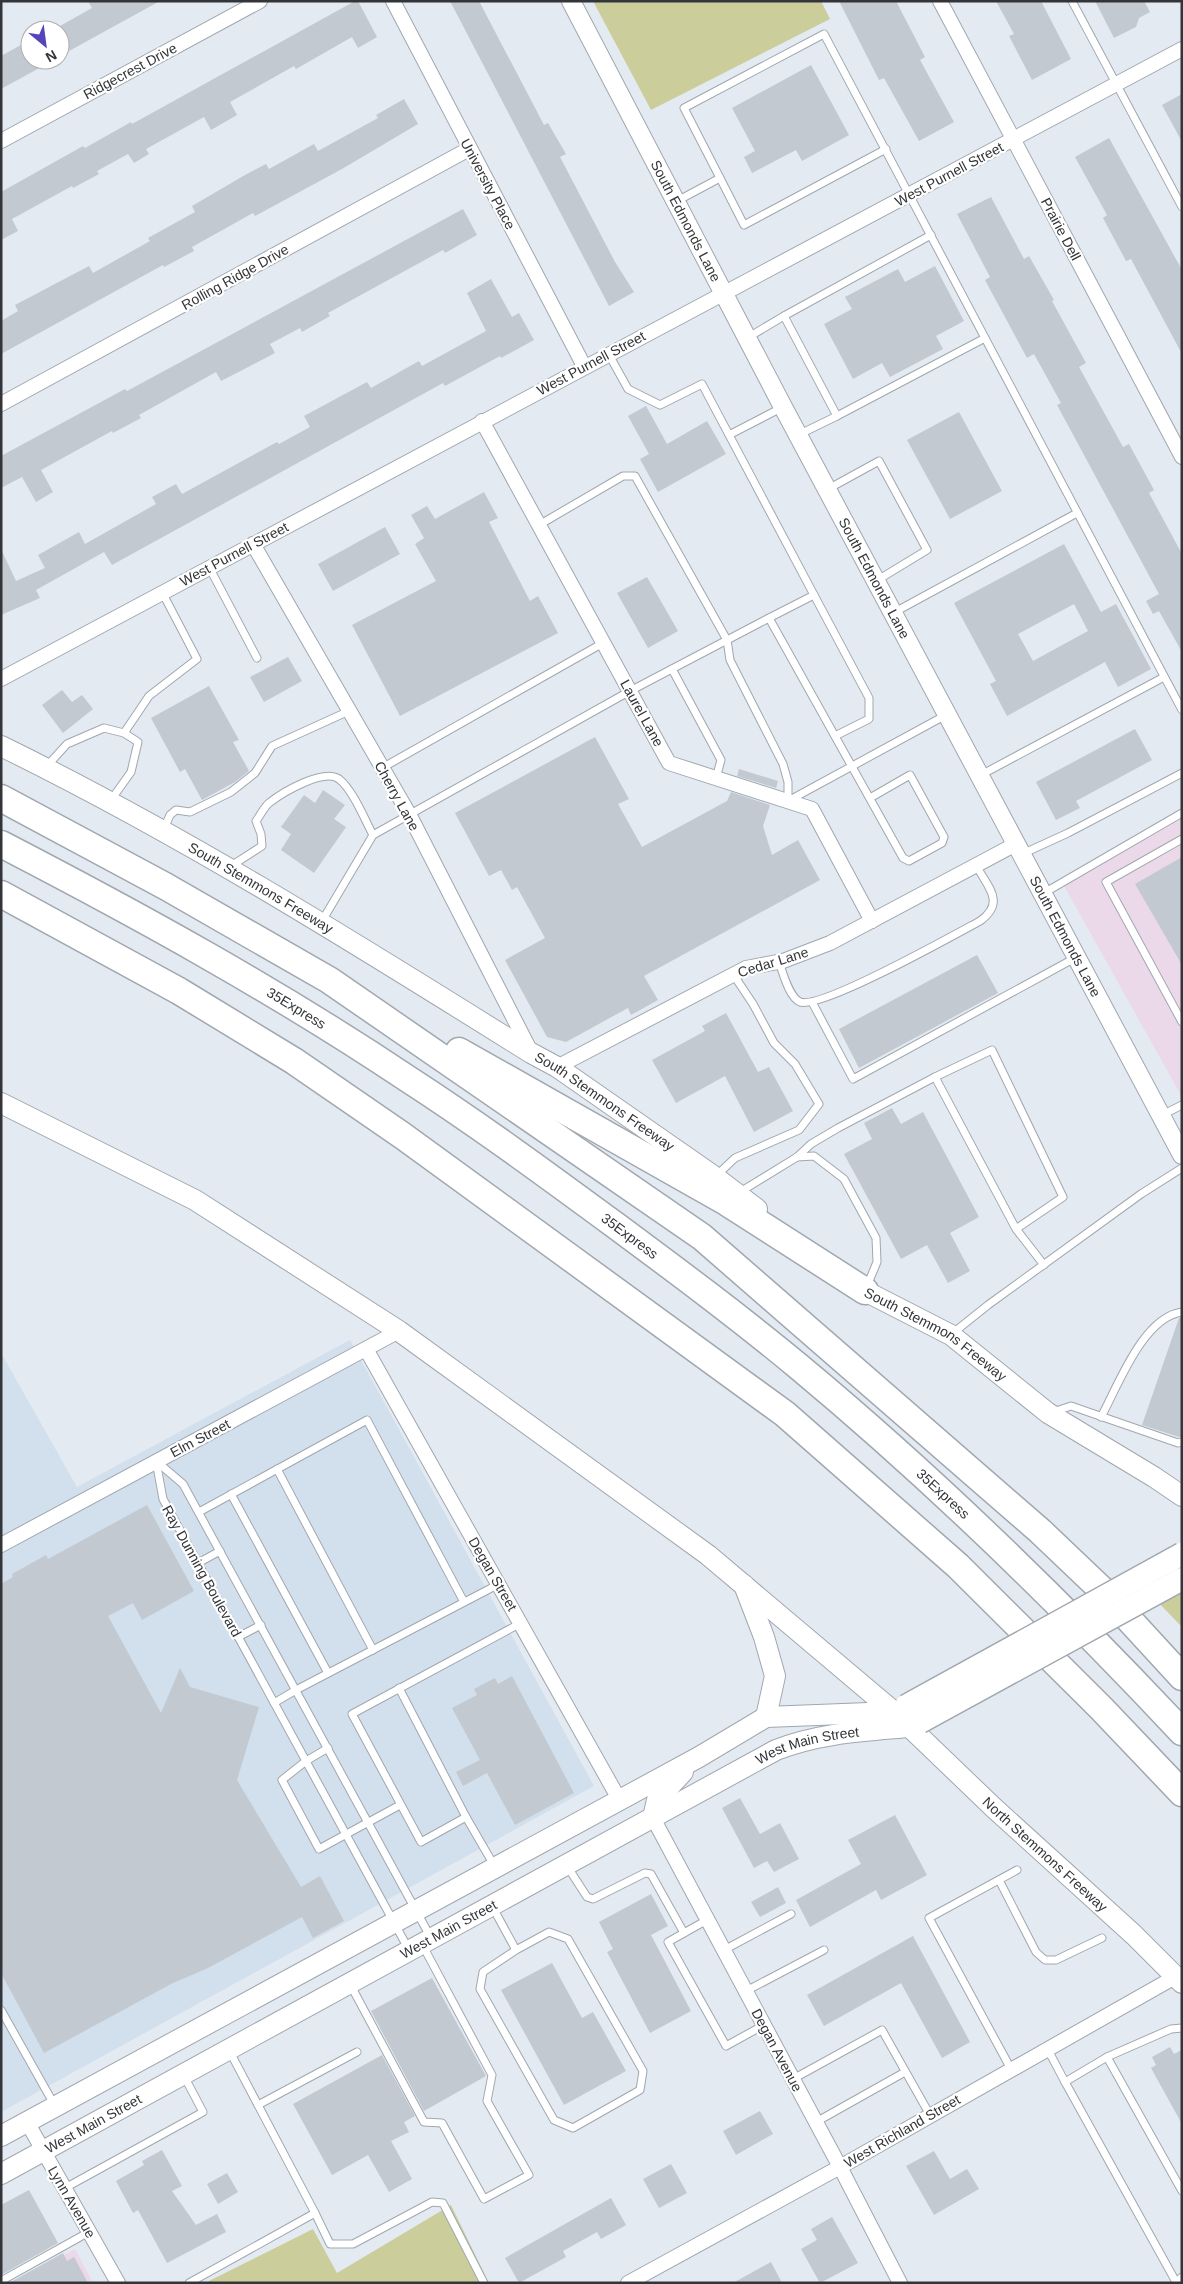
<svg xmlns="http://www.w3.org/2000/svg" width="1183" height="2284" font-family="Helvetica,sans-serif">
	<rect width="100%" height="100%" fill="#e3eaf2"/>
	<!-- commercial -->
	<g fill="#ebd9ea">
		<path d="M1182,817v280l-119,-213z"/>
		<path d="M75,2249l18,34h-79z"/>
	</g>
	<!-- built -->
	<path fill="#d2dfec" d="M350,1340l244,446 -593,326v-759l76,134z"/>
	<!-- green -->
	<g fill="#cbce9b">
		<path d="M593,1h228l9,18 -179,91z"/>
		<path d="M1182,1548v79l-27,-28z"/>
		<path d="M451,2205l34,70 1,8h-281l108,-54 24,44z"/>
	</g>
	<!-- building -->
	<g fill="#c2c9d1" fill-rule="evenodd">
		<path d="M88,1h72l-100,55v-30l32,-18z"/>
		<path d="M355,1h3l19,36 -19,11 -6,-11 -56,32 -2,-3 -64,36 7,13 -26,15 -7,-13 -58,32 3,5 -15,9 -6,-9 -31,17 2,3 -26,14 -1,-2 -60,33 6,12 -17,9v-48l82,-46 2,2 46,-26 1,2z"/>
		<path d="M450,1h29l65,124 4,-2 18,31 -6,3 55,105 19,30 -25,14z"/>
		<path d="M839,1h57l29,56 -5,3 34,62 -35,19 -35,-63 -5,2z"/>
		<path d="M996,1h45l30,58 -39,21 -23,-44 5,-2z"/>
		<path d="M1095,1h49l6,11 -11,6 -3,9 -22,11z"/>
		<path d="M30,40v20h24l-53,29v-33z"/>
		<path d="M811,65l38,70 -47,26 -6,-11 -44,23 -8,-16 11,-6 -23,-43z"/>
		<path d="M1182,94v48l-20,-37z"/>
		<path d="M404,99l14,25 -76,45 -87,47 -2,-3 -61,34 2,4 -30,16 -1,-2 -162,89v-33l17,-10 -3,-6 74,-39 4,7 57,-32 -2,-3 47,-26 -3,-6 53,-31 21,-11 3,5 45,-25 4,7 60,-33 -2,-3z"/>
		<path d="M1109,138l73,132v84l-51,-95 -5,2 -23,-43 4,-3 -32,-58z"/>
		<path d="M991,197l33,62 5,-3 25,44 -2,1 34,62 -7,4 44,80 6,-3 25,46 -5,3 33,61v98l-23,-41 -6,3 -7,-13 13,-7 -102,-189 4,-2 -27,-49 -7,4 -42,-78 5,-3 -33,-63z"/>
		<path d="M463,209l14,26 -32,18 -2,-3 -115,63 2,3 -28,16 -2,-4 -30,16 5,9 -21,11 -33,17 -5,-9 -77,43 2,3 -28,15 -1,-2 -71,39 12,22 -17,10 -14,-25 -21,11v-32l124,-67 2,2z"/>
		<path d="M935,266l29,55 -28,15 7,13 -53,28 -8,-14 -29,16 -29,-55 28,-15 -7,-12 53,-28 7,13z"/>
		<path d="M491,279l21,38 7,-4 15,27 -33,18 -1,-2 -55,30 -2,-3 -331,182 -8,-13 -68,38 4,8 -39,17v-66l15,32 29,-13 -7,-13 41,-23 6,12 71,-40 -4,-7 24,-13 6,10 95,-52 2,2 31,-17 -6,-11 63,-34 4,6 48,-27 3,5 64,-35 -19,-38z"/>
		<path d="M646,406l21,38 40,-23 19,33 -68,38 -18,-33 9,-5 -21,-38z"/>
		<path d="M959,412l43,79 -52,28 -43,-79z"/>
		<path d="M484,492l14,26 -9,4 41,79 8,-5 20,37 -158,83 -48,-91 84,-44 -21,-37 9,-6 -13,-23 16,-9 8,13z"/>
		<path d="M385,527l15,27 -67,37 -15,-27z"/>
		<path d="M1064,544l37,68 15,-8 35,65 -33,18 -13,-25 -98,54 -17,-32 6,-3 -42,-78zM1074,604l14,27 -55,30 -15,-27z"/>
		<path d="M647,577l31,54 -30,17 -31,-55z"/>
		<path d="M288,657l14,24 -38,21 -14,-25z"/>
		<path d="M209,686l30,54 -6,2 16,29 -14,11 -33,18 -17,-31 -5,3 -29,-54z"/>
		<path d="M62,690l10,12 10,-7 11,14 -30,24 -21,-28z"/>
		<path d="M1135,729l17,31 -76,41 4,7 -24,12 -20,-38z"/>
		<path d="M595,737l34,62 -11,5 24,43 85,-46 4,-9 39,13 -7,21 9,29 26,-15 22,40 -176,96 14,24 -27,15 -3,-7 -62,34 -19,-5 -42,-77 40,-22 -28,-51 -5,3 -11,-20 -12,6 -34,-63z"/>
		<path d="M739,769l39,12 -2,7 -39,-12z"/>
		<path d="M323,790l22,15 -11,14 12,8 -32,46 -33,-23 10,-16 -10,-7 23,-32 11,8z"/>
		<path d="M1182,857v108l-47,-81z"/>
		<path d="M977,955l21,38 -139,75 -20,-39z"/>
		<path d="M726,1013l32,59 11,-5 24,44 -39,21 -29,-56 -49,27 -24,-43 53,-29 -3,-5z"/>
		<path d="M892,1108l9,16 22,-12 56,105 -29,16 20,38 -22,12 -21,-38 -26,14 -57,-105 28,-15 -8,-16z"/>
		<path d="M1179,1318h3v119h-3l-37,-12z"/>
		<path d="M147,1505l47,86 -52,29 -9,-17 -25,13 53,97 19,-45 10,19 69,20 -22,73 64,107 19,-11 24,45 -31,17 -11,-21 -94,51 -37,16 -127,69 -43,-80v-389l12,-7 -1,-3 34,-19 2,4z"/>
		<path d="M512,1676l62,117 -59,32 -28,-52 -24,13 -7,-14 24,-12 -28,-52 25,-13 -3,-6 21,-11 3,6z"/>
		<path d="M740,1798l20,36 20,-11 19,36 -25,13 -7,-11 -13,7 -32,-60z"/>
		<path d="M895,1815l32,60 -46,25 -5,-10 -66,37 -14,-27 65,-36 -13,-24z"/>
		<path d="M778,1887l8,16 -26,14 -9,-15z"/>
		<path d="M651,1894l17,32 -17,9 40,76 -41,22 -43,-81 6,-3 -14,-27z"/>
		<path d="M913,1936l57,106 -28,16 -41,-75 -77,43 -17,-31z"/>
		<path d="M552,1963l30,55 11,-6 33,59 -62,34 -63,-115z"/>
		<path d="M432,1978l54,98 -62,35 -53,-100z"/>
		<path d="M1170,2047l4,7 8,-4v74l-31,-56 5,-3 -4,-8z"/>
		<path d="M382,2055l33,61 -11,6 5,10 -18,9 21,38 -23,13 -21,-37 -36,20 -39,-71z"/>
		<path d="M760,2111l13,23 -37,21 -13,-24z"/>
		<path d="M162,2150l20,36 -10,5 24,34 21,-11 9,18 -59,31 -29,-53 -5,3 -17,-32 28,-16 -2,-4z"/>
		<path d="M934,2151l16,28 17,-10 12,20 -45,26 -28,-49z"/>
		<path d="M671,2164l16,29 -28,15 -16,-29z"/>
		<path d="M227,2173l11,19 -20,12 -11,-20z"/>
		<path d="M29,2190l29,53 -57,32v-70z"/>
		<path d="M611,2198l15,27 -25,14 -4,-7 -34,19 3,6 -47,26 -14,-25z"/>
		<path d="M832,2217l26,46 -38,20 -19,-34 16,-9 -6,-11z"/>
		<path d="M63,2253l4,8 7,-4 14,26h-79z"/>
		<path d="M771,2262l11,21h-49z"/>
	</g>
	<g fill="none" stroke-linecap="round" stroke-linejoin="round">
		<defs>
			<g id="service">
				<path d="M1072,1l110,206"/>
				<path d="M720,178l24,47 142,-76"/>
				<path d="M677,201l43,-23 -36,-70 140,-74 358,676"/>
				<path d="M784,316l147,-81"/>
				<path d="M747,338l37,-22 53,100 -39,19"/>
				<path d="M608,353l20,36 32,16 42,-21 112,211 -45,23"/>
				<path d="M837,416l148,-78"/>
				<path d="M729,435l54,-28"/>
				<path d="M828,489l51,-28 48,89 -51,31"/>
				<path d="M539,525l84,-49h12l92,164 3,20 53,104 5,18v19l158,-86"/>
				<path d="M209,567l48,91"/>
				<path d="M814,595l55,103v21l-34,17"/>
				<path d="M893,613l184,-100"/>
				<path d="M672,669l49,91 -5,18"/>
				<path d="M124,733l25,-37 48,-37 -35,-67"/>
				<path d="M46,767l21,-23 37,-16 20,5 14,9 -7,30 -20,28"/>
				<path d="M382,768l221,-125"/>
				<path d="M979,776l185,-99"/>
				<path d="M164,829l6,-14 6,-5 14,2 41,-20 24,-19 17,-27 77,-35"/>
				<path d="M1182,839l-76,43 76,140"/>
				<path d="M1022,854l46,-21 114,-60"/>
				<path d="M231,866l31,-20 -1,-12 -5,-13c4,-5 8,-14 13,-18 14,-11 55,-35 70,-24 14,11 26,41 34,56"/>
				<path d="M1044,893l138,-80"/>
				<path d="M322,921l51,-86 257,-144 139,-73 134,240 6,3 33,-18 2,-6 -34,-62 -40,23"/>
				<path d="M779,962c4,11 10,35 21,40 20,8 154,-67 180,-81 26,-19 8,-33 -4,-56"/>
				<path d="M812,1002l41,77 222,-121"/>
				<path d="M1162,1115l20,-10"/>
				<path d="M797,1157l17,-1 30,23 32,59 1,24 -10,24"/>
				<path d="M717,1175l18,-17 64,-28 20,-26 -24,-40 -21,-21 -21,-39 -20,-30"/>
				<path d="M740,1192l57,-35 14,-13 27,-16 97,-51"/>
				<path d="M1016,1229l47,-32 -71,-147 -57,27 81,152 28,36"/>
				<path d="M953,1333l35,-28 153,-111 41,-26"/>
				<path d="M1053,1412l18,-6 107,37 4,-1"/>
				<path d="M1101,1417c17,-31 42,-100 81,-105"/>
				<path d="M156,1461l27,23 248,454"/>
				<path d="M156,1461l7,38 246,451"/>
				<path d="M277,1469l96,181"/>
				<path d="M231,1494l97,179"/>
				<path d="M199,1512l168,-92 97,182"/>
				<path d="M198,1563l22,-12"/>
				<path d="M238,1637l23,-12"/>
				<path d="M399,1688l67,129"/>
				<path d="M274,1703l22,-13 203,-106"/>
				<path d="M328,1748l-22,13 -24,19 37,69 81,-44"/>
				<path d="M567,1866l20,31 6,2 52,-26 6,1 33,59"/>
				<path d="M495,1867l-29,-50 -45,25 -69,-128 169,-91"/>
				<path d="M999,1880l37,72 9,8h11l46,-22"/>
				<path d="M492,1906l24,44 -33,22 -3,17 74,131 19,8 67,-38 3,-19 -75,-132 -19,-7 -33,18"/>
				<path d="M707,1920l-39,22 58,104 38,-21"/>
				<path d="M724,1950l67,-36"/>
				<path d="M350,1984l74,138 18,1 42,76 45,-24 -42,-74 5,-26 -69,-129"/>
				<path d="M746,1991l78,-41"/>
				<path d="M1,2010l54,96"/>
				<path d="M1047,2048l18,34 42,-25 64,-28 11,-1"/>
				<path d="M230,2052l85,161"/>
				<path d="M1107,2057l75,134"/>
				<path d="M1011,2069l-82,-151 88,-48"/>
				<path d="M793,2079l89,-49 48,85"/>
				<path d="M1065,2082l111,200 6,-5"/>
				<path d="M258,2105l99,-53"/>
				<path d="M816,2122l89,-50"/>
				<path d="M65,2188l138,-76 -19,-36"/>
				<path d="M1,2281l88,-49"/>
				<path d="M189,2283l126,-70 15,31h23l79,-42 11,1 41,80"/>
			</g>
			<g id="minor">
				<path d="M393,1l191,365"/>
				<path d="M940,1l242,456"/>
				<path d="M1,141l259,-140"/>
				<path d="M1,404l468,-255"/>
				<path d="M482,421l187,342 143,46 60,112"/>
				<path d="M253,544l156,270 122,238"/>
				<path d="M1,679l1181,-630"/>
				<path d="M557,1067l189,-99 37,-7 47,-18 186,-99"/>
				<path d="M366,1349l253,450"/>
				<path d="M1,1545l398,-214"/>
				<path d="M653,1818l187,349 60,116"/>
				<path d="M27,2122l91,161"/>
				<path d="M628,2283l212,-116 335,-190"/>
			</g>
			<g id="tertiary">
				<path id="s1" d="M571,1l212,406 399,748"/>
			</g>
			<g id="secondary">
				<path id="s2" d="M1,746c184,90 357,199 530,307l26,14 158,110 42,32"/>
				<path id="s3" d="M1,1103l194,97 204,131 309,224 186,157 100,96 140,127 48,48"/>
				<path id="s4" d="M853,1282l12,9 86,44 97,78 106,64 28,19"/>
				<path d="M744,1585l20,52 11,39 -9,41"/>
				<path d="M653,1818l4,-18 26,-28"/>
				<path d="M1,2136l698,-379 67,-40 128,-5"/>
				<path id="s5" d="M1,2174l775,-424c43,-17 88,-19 133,-23"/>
			</g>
			<g id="motorway">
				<path d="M1,798l164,88 164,94 373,257 338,294 62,59 80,87"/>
				<path id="s6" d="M1,844c139,72 277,148 407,235 71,46 139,96 207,146 62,46 124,92 183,141 136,113 263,237 384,366"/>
				<path d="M1,894l178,97 115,70 109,75 382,278 173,152 143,142 81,85"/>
				<path d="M459,1051l267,151 139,89"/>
			</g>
		</defs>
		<!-- service casing -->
		<use href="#service" stroke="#a0a7af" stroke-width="9"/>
		<!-- minor casing -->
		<use href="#minor" stroke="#a0a7af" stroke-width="16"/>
		<!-- tertiary casing -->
		<use href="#tertiary" stroke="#a0a7af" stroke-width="20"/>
		<!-- secondary casing -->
		<use href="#secondary" stroke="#a0a7af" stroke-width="22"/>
		<!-- motorway casing -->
		<use href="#motorway" stroke="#a0a7af" stroke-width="29"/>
		<!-- service -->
		<use href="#service" stroke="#fff" stroke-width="7"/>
		<!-- minor -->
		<use href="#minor" stroke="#fff" stroke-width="14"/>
		<!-- tertiary -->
		<use href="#tertiary" stroke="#fff" stroke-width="18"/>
		<!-- secondary -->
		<use href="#secondary" stroke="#fff" stroke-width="20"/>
		<!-- motorway -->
		<use href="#motorway" stroke="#fff" stroke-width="26"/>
		<defs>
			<g id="primary-bridge">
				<path d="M906,1706l276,-152"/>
				<path d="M920,1722l262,-143"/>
			</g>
		</defs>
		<!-- primary-bridge casing -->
		<use href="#primary-bridge" stroke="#a0a7af" stroke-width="25" stroke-linecap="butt"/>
		<!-- primary-bridge -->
		<use href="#primary-bridge" stroke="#fff" stroke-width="22"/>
	</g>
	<g text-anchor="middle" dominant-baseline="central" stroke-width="4.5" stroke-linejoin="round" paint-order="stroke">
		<!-- street labels -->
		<g font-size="14" fill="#333539" stroke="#fff">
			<text transform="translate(130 71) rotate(-28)">Ridgecrest Drive</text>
			<text transform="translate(949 174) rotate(-28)">West Purnell Street</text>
			<text transform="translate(488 184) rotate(62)">University Place</text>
			<text stroke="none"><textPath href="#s1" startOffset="248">South Edmonds Lane</textPath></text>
			<text transform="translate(1061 229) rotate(62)">Prairie Dell</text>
			<text transform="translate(235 277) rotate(-29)">Rolling Ridge Drive</text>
			<text transform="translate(591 363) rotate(-28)">West Purnell Street</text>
			<text transform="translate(234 554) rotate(-28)">West Purnell Street</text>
			<text stroke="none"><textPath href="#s1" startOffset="652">South Edmonds Lane</textPath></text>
			<text transform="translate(642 713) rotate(61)">Laurel Lane</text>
			<text transform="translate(397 796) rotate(61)">Cherry Lane</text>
			<text stroke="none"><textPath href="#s2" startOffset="296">South Stemmons Freeway</textPath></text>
			<text stroke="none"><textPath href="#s1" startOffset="1058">South Edmonds Lane</textPath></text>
			<text transform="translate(773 962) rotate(-17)">Cedar Lane</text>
			<text stroke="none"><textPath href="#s6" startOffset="338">35Express</textPath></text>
			<text stroke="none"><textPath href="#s2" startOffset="701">South Stemmons Freeway</textPath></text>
			<text stroke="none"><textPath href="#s6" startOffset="742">35Express</textPath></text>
			<text stroke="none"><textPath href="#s4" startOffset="98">South Stemmons Freeway</textPath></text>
			<text transform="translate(200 1438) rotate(-28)">Elm Street</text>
			<text stroke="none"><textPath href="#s6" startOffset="1148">35Express</textPath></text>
			<text transform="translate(202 1571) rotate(61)">Ray Dunning Boulevard</text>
			<text transform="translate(493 1574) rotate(60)">Degan Street</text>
			<text stroke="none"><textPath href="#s5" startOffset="915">West Main Street</textPath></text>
			<text stroke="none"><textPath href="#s3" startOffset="1292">North Stemmons Freeway</textPath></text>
			<text stroke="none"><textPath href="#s5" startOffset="510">West Main Street</textPath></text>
			<text transform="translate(777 2050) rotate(62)">Degan Avenue</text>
			<text stroke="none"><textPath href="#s5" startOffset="105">West Main Street</textPath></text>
			<text transform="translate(902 2131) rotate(-30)">West Richland Street</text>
			<text transform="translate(72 2202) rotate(60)">Lynn Avenue</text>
		</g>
	</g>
	<!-- border -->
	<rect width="1183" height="2284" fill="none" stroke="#333539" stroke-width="5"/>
	<!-- north arrow -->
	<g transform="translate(45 45) rotate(151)"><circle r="24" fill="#ffffff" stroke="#adaeb0"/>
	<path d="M0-4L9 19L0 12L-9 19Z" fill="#5445bc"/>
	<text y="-8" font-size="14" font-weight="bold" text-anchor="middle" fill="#333539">N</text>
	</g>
</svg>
